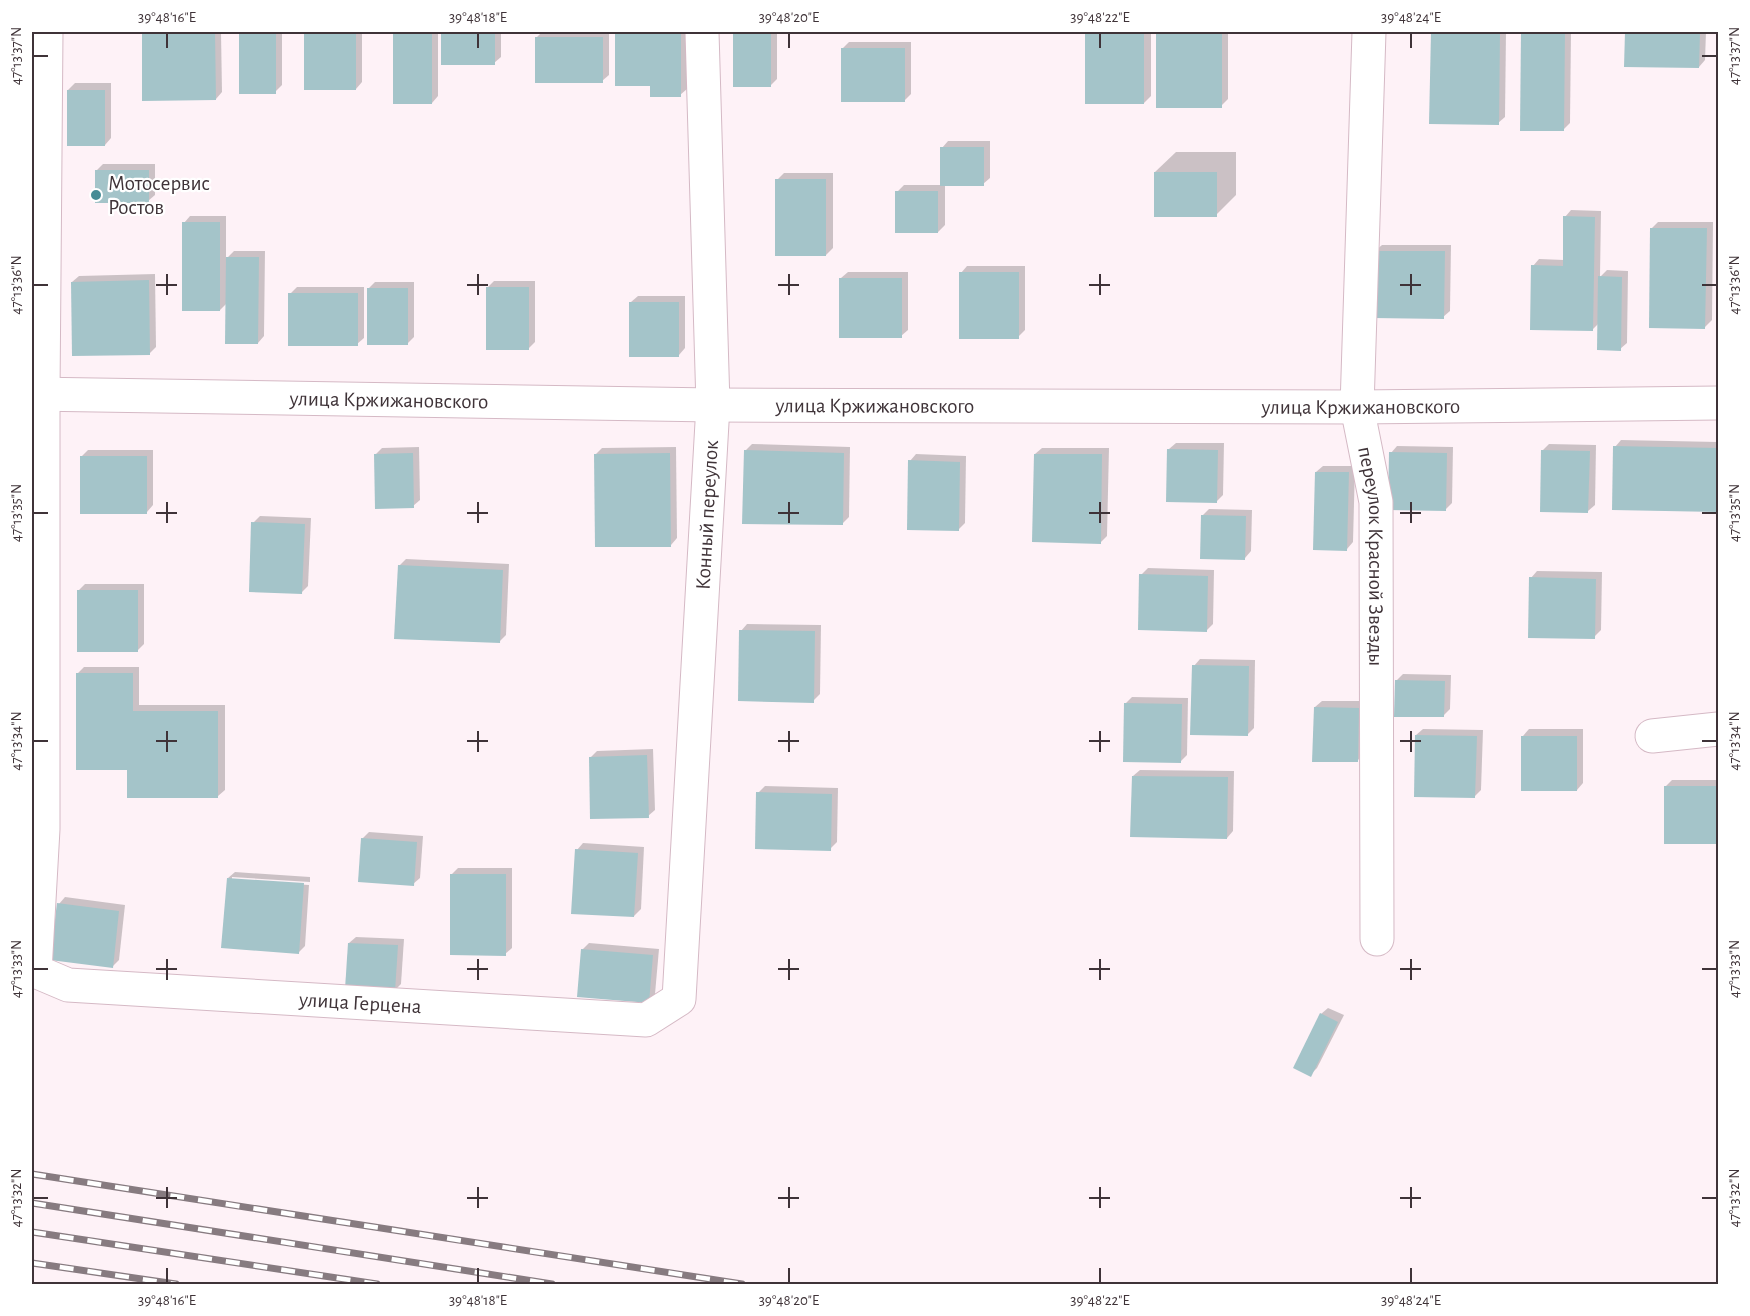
<svg xmlns="http://www.w3.org/2000/svg" width="1750" height="1316" font-family="'Alegreya Sans',sans-serif">
	<rect width="100%" height="100%" fill="#fef2f7"/>
	<!-- shadow -->
	<g fill="#0003">
		<path d="M143,32h78l1,60 -6,7 -72,1z"/>
		<path d="M240,32h42v53l-7,7h-35z"/>
		<path d="M306,32h56v50l-6,7h-50z"/>
		<path d="M394,32h44v64l-6,7h-38z"/>
		<path d="M443,32h58v25l-7,6h-51z"/>
		<path d="M542,32h67v43l-7,6 -66,-43z"/>
		<path d="M616,32h71v57l-7,6 -28,-10h-36z"/>
		<path d="M734,32h43v47l-7,7h-36z"/>
		<path d="M1086,32h65v64l-7,7h-58z"/>
		<path d="M1161,32h67v67l-7,7 -63,-72z"/>
		<path d="M1432,32h74l-1,85 -7,6h-67z"/>
		<path d="M1523,32h48l-1,91 -7,7 -42,-1z"/>
		<path d="M1626,32h80l-1,28 -6,7 -73,-1z"/>
		<path d="M849,42h62v52l-6,6 -62,-52z"/>
		<path d="M75,83h36v55l-6,7 -37,-55z"/>
		<path d="M948,141h42v37l-7,6h-38v41l-7,7 -41,-40 7,-7h38v-37z"/>
		<path d="M1176,152h60v43l-20,20 -61,-43z"/>
		<path d="M103,164h52v31l-7,6 -52,-30z"/>
		<path d="M784,173h49v75l-7,7 -49,-75z"/>
		<path d="M1571,210l30,1 -1,66 7,-7 21,1 -1,72 -7,6 -21,-26 -7,7 -59,-64 6,-7 25,1 1,-43z"/>
		<path d="M190,216h36v43l8,-8h31l-1,85 -6,7 -31,-40 -7,7 -36,-87z"/>
		<path d="M1658,222h55l-1,98 -7,7 -53,-99z"/>
		<path d="M1382,245h69l-1,66 -7,6 -68,-66z"/>
		<path d="M967,266h58v64l-7,7 -57,-64z"/>
		<path d="M848,272h60v58l-7,6 -60,-58z"/>
		<path d="M155,274l1,73 -7,7 -77,-72 7,-6z"/>
		<path d="M494,281h41v61l-7,7 -40,-62z"/>
		<path d="M375,282h39v55l-7,7 -39,-55z"/>
		<path d="M297,287h67v51l-7,6 -67,-50z"/>
		<path d="M638,296h47v52l-6,7 -48,-53z"/>
		<path d="M1621,440l97,2v68l-105,-1 2,-62z"/>
		<path d="M1176,443h48l-1,52 -6,6 -48,-52z"/>
		<path d="M752,444l98,3 -1,70 -7,7 -97,-73z"/>
		<path d="M1549,444l47,1 -1,60 -7,6 -46,-60z"/>
		<path d="M1397,446l56,1 -1,56 -7,7 -54,-57z"/>
		<path d="M419,447l1,53 -7,6 -37,-52 6,-6z"/>
		<path d="M676,447l1,91 -6,7 -75,-91 6,-6z"/>
		<path d="M1042,448h67l-2,88 -7,7 -65,-89z"/>
		<path d="M88,450h65v55l-6,7 -66,-55z"/>
		<path d="M916,454l50,2 -1,67 -6,6 -49,-68z"/>
		<path d="M1323,466h32l-2,76 -6,7 -31,-77z"/>
		<path d="M1209,509l43,1 -1,41 -6,7 -43,-42z"/>
		<path d="M260,516l51,2 -3,68 -7,7 -48,-70z"/>
		<path d="M406,559l103,5 -3,71 -7,7 -100,-76z"/>
		<path d="M1148,568l66,2 -1,54 -6,6 -66,-55z"/>
		<path d="M1537,571l65,1 -1,58 -7,7 -63,-59z"/>
		<path d="M85,584h59v60l-6,6 -60,-59z"/>
		<path d="M747,624l74,1 -1,69 -7,7 -72,-70z"/>
		<path d="M1200,659l55,1 -1,68 -7,7 -53,-69z"/>
		<path d="M84,667h55v38h86v85l-7,6 -90,-27 -51,-95z"/>
		<path d="M1403,674l48,1 -1,34 -7,7 -47,-35z"/>
		<path d="M1132,697l56,1 -1,57 -7,7 -55,-58z"/>
		<path d="M1322,701h43l-1,53 -6,6 -43,-53z"/>
		<path d="M1423,729l60,1 -2,60 -6,6 -59,-61z"/>
		<path d="M1529,729h54v54l-6,7 -54,-54z"/>
		<path d="M653,749l2,61 -7,6 -58,-58 7,-7z"/>
		<path d="M1140,770l94,1 -1,60 -6,7 -94,-62z"/>
		<path d="M1672,780h46v63h-53v-56z"/>
		<path d="M765,786l73,2 -1,54 -7,7 -72,-56z"/>
		<path d="M369,832l54,4 -3,42 -7,6 -51,-45z"/>
		<path d="M583,843l61,4 -3,62 -7,7 -57,-66z"/>
		<path d="M458,868h54v80l-7,6 -53,-80z"/>
		<path d="M235,872l75,5v5l-78,-5v3l77,5 -4,61 -7,7 -70,-75z"/>
		<path d="M65,897l60,8 -6,55 -7,7 -53,-63z"/>
		<path d="M356,937l48,2 -3,45 -6,6 -46,-47z"/>
		<path d="M589,943l70,6 -4,45 -7,7 -66,-51z"/>
		<path d="M1328,1008l16,7 -27,53 -7,7 11,-61z"/>
	</g>
	<!-- building -->
	<g fill="#a4c4c9">
		<path d="M142,32h73l1,68 -74,1z"/>
		<rect x="239" y="32" width="37" height="62"/>
		<rect x="304" y="32" width="52" height="58"/>
		<rect x="393" y="32" width="39" height="72"/>
		<rect x="441" y="32" width="54" height="33"/>
		<path d="M615,32h66v65h-31v-11h-35z"/>
		<rect x="733" y="32" width="38" height="55"/>
		<rect x="1085" y="32" width="59" height="72"/>
		<path d="M1431,32h69l-1,93 -70,-1z"/>
		<path d="M1521,32h44l-1,99h-44z"/>
		<path d="M1625,32h75l-1,36 -75,-1z"/>
		<rect x="1156" y="34" width="66" height="74"/>
		<rect x="535" y="37" width="68" height="46"/>
		<rect x="841" y="48" width="64" height="54"/>
		<rect x="67" y="90" width="38" height="56"/>
		<rect x="940" y="147" width="44" height="39"/>
		<rect x="95" y="170" width="54" height="33"/>
		<rect x="1154" y="172" width="63" height="45"/>
		<rect x="775" y="179" width="51" height="77"/>
		<rect x="895" y="191" width="43" height="42"/>
		<path d="M1563,216l32,1 -2,114 -63,-1 1,-65 32,1z"/>
		<rect x="182" y="222" width="38" height="89"/>
		<path d="M1650,228h57l-2,101 -56,-1z"/>
		<path d="M1373,251h72l-1,68 -71,-1z"/>
		<path d="M226,257h33l-1,87h-33z"/>
		<rect x="959" y="272" width="60" height="67"/>
		<path d="M1598,276l24,1 -1,74 -24,-1z"/>
		<rect x="839" y="278" width="63" height="60"/>
		<path d="M149,280l1,75 -78,1 -1,-74z"/>
		<rect x="486" y="287" width="43" height="63"/>
		<rect x="367" y="288" width="41" height="57"/>
		<rect x="288" y="293" width="70" height="53"/>
		<rect x="629" y="302" width="50" height="55"/>
		<path d="M1613,446l105,2v64l-106,-2z"/>
		<path d="M1167,449l51,1 -1,53 -51,-1z"/>
		<path d="M744,450l100,3 -1,72 -101,-1z"/>
		<path d="M1541,450l49,1 -2,62 -48,-1z"/>
		<path d="M1389,452l58,1 -1,58 -58,-1z"/>
		<path d="M413,453l1,55 -39,1 -1,-55z"/>
		<path d="M670,453l1,94h-76l-1,-93z"/>
		<path d="M1034,454h68l-1,90 -69,-2z"/>
		<rect x="80" y="456" width="67" height="58"/>
		<path d="M908,460l52,2 -1,69 -52,-1z"/>
		<path d="M1315,472h34l-2,79 -34,-1z"/>
		<path d="M1201,515l45,1 -1,44 -45,-1z"/>
		<path d="M251,522l54,2 -3,70 -53,-2z"/>
		<path d="M398,565l105,5 -3,73 -106,-4z"/>
		<path d="M1139,574l69,2 -1,56 -69,-2z"/>
		<path d="M1529,577l67,2 -1,60 -67,-1z"/>
		<rect x="77" y="590" width="61" height="62"/>
		<path d="M739,630l76,1 -1,72 -76,-2z"/>
		<path d="M1192,665l57,1 -1,70 -58,-1z"/>
		<path d="M76,673h57v38h85v87h-91v-28h-51z"/>
		<path d="M1395,680l50,1 -1,36h-50z"/>
		<path d="M1124,703l58,1 -1,59 -58,-1z"/>
		<path d="M1314,707l45,1 -1,54h-46z"/>
		<path d="M1415,735l62,1 -2,62 -61,-1z"/>
		<rect x="1521" y="736" width="56" height="55"/>
		<path d="M647,755l2,63 -59,1 -1,-62z"/>
		<path d="M1132,776l96,1 -1,62 -97,-2z"/>
		<rect x="1664" y="786" width="54" height="58"/>
		<path d="M756,792l76,2 -1,57 -76,-2z"/>
		<path d="M361,838l56,4 -3,44 -56,-4z"/>
		<path d="M575,849l63,4 -4,64 -63,-3z"/>
		<path d="M450,874h56v82l-56,-1z"/>
		<path d="M227,878l77,5 -5,71 -78,-6z"/>
		<path d="M57,903l62,8 -6,57 -63,-8z"/>
		<path d="M348,943l50,2 -3,47 -50,-3z"/>
		<path d="M581,949l72,6 -4,48 -72,-6z"/>
		<path d="M1320,1013l18,9 -27,55 -18,-9z"/>
	</g>
	<g fill="none" stroke-linecap="round" stroke-linejoin="round">
		<defs>
			<g id="street">
				<path id="s1" d="M46,32l-3,362v435l-8,142 33,14 578,35 33,-21 34,-594 -11,-373"/>
				<path id="s2" d="M1369,32l-12,375 19,95 1,437"/>
				<path id="s3" d="M32,394l681,11 644,2 361,-4"/>
				<path d="M1652,736l66,-7"/>
			</g>
		</defs>
		<!-- street casing -->
		<use href="#street" stroke="#d5b9c5" stroke-width="35"/>
		<!-- street -->
		<use href="#street" stroke="#fff" stroke-width="33"/>
		<defs>
			<g id="rail">
				<path d="M32,1174l710,110"/>
				<path d="M32,1203l520,81"/>
				<path d="M32,1232l345,52"/>
				<path d="M32,1263l144,21"/>
			</g>
		</defs>
		<!-- rail casing -->
		<use href="#rail" stroke="#877b80" stroke-width="7"/>
		<!-- rail -->
		<use href="#rail" stroke="#fff" stroke-width="4.5" stroke-dasharray="14" stroke-linecap="butt"/>
	</g>
	<!-- ticks -->
	<path fill="none" stroke="#3f3338" stroke-width="2" d="M167,33v15M478,33v15M789,33v15M1100,33v15M1411,33v15M33,56h15M1702,56h15M167,274v21M478,274v21M789,274v21M1100,274v21M1411,274v21M33,285h15M156,285h21M467,285h21M778,285h21M1089,285h21M1400,285h21M1702,285h15M167,502v21M478,502v21M789,502v21M1100,502v21M1411,502v21M33,513h15M156,513h21M467,513h21M778,513h21M1089,513h21M1400,513h21M1702,513h15M167,731v21M478,731v21M789,731v21M1100,731v21M1411,731v21M33,741h15M156,741h21M467,741h21M778,741h21M1089,741h21M1400,741h21M1702,741h15M167,959v21M478,959v21M789,959v21M1100,959v21M1411,959v21M33,969h15M156,969h21M467,969h21M778,969h21M1089,969h21M1400,969h21M1702,969h15M167,1187v21M478,1187v21M789,1187v21M1100,1187v21M1411,1187v21M33,1198h15M156,1198h21M467,1198h21M778,1198h21M1089,1198h21M1400,1198h21M1702,1198h15M167,1268v15M478,1268v15M789,1268v15M1100,1268v15M1411,1268v15"/>
	<!-- markers -->
	<circle fill="#468c96" stroke="#fff" stroke-width="2" cx="96" cy="195" r="6"/>
	<g text-anchor="middle" dominant-baseline="central" stroke-width="4.5" stroke-linejoin="round" paint-order="stroke">
		<!-- poi labels -->
		<g font-size="21" fill="#3f3338" stroke="#fff" text-anchor="start">
			<text x="108" y="183">Мотосервис<tspan x="108" dy="24">Ростов</tspan></text>
		</g>
		<!-- street labels -->
		<g font-size="21" fill="#3f3338" stroke="#fff">
			<text stroke="none"><textPath href="#s3" startOffset="357">улица Кржижановского</textPath></text>
			<text stroke="none"><textPath href="#s3" startOffset="843">улица Кржижановского</textPath></text>
			<text stroke="none"><textPath href="#s3" startOffset="1329">улица Кржижановского</textPath></text>
			<text stroke="none"><textPath href="#s1" startOffset="2078">Конный переулок</textPath></text>
			<text stroke="none"><textPath href="#s2" startOffset="526">переулок Красной Звезды</textPath></text>
			<text stroke="none"><textPath href="#s1" startOffset="1268">улица Герцена</textPath></text>
		</g>
	</g>
	<!-- border -->
	<rect width="1750" height="1316" fill="none" stroke="#ffffff" stroke-width="66"/>
	<rect x="33" y="33" width="1684" height="1250" fill="none" stroke="#3f3338" stroke-width="2"/>
	<g font-size="15" text-anchor="middle" fill="#3f3338">
		<text x="167" y="22">39°48'16"E</text>
		<text x="478" y="22">39°48'18"E</text>
		<text x="789" y="22">39°48'20"E</text>
		<text x="1100" y="22">39°48'22"E</text>
		<text x="1411" y="22">39°48'24"E</text>
		<text transform="translate(16 56) rotate(-90)" y="5">47°13'37"N</text>
		<text transform="translate(1734 56) rotate(-90)" y="5">47°13'37"N</text>
		<text transform="translate(16 285) rotate(-90)" y="5">47°13'36"N</text>
		<text transform="translate(1734 285) rotate(-90)" y="5">47°13'36"N</text>
		<text transform="translate(16 513) rotate(-90)" y="5">47°13'35"N</text>
		<text transform="translate(1734 513) rotate(-90)" y="5">47°13'35"N</text>
		<text transform="translate(16 741) rotate(-90)" y="5">47°13'34"N</text>
		<text transform="translate(1734 741) rotate(-90)" y="5">47°13'34"N</text>
		<text transform="translate(16 969) rotate(-90)" y="5">47°13'33"N</text>
		<text transform="translate(1734 969) rotate(-90)" y="5">47°13'33"N</text>
		<text transform="translate(16 1198) rotate(-90)" y="5">47°13'32"N</text>
		<text transform="translate(1734 1198) rotate(-90)" y="5">47°13'32"N</text>
		<text x="167" y="1305">39°48'16"E</text>
		<text x="478" y="1305">39°48'18"E</text>
		<text x="789" y="1305">39°48'20"E</text>
		<text x="1100" y="1305">39°48'22"E</text>
		<text x="1411" y="1305">39°48'24"E</text>
	</g>
</svg>
